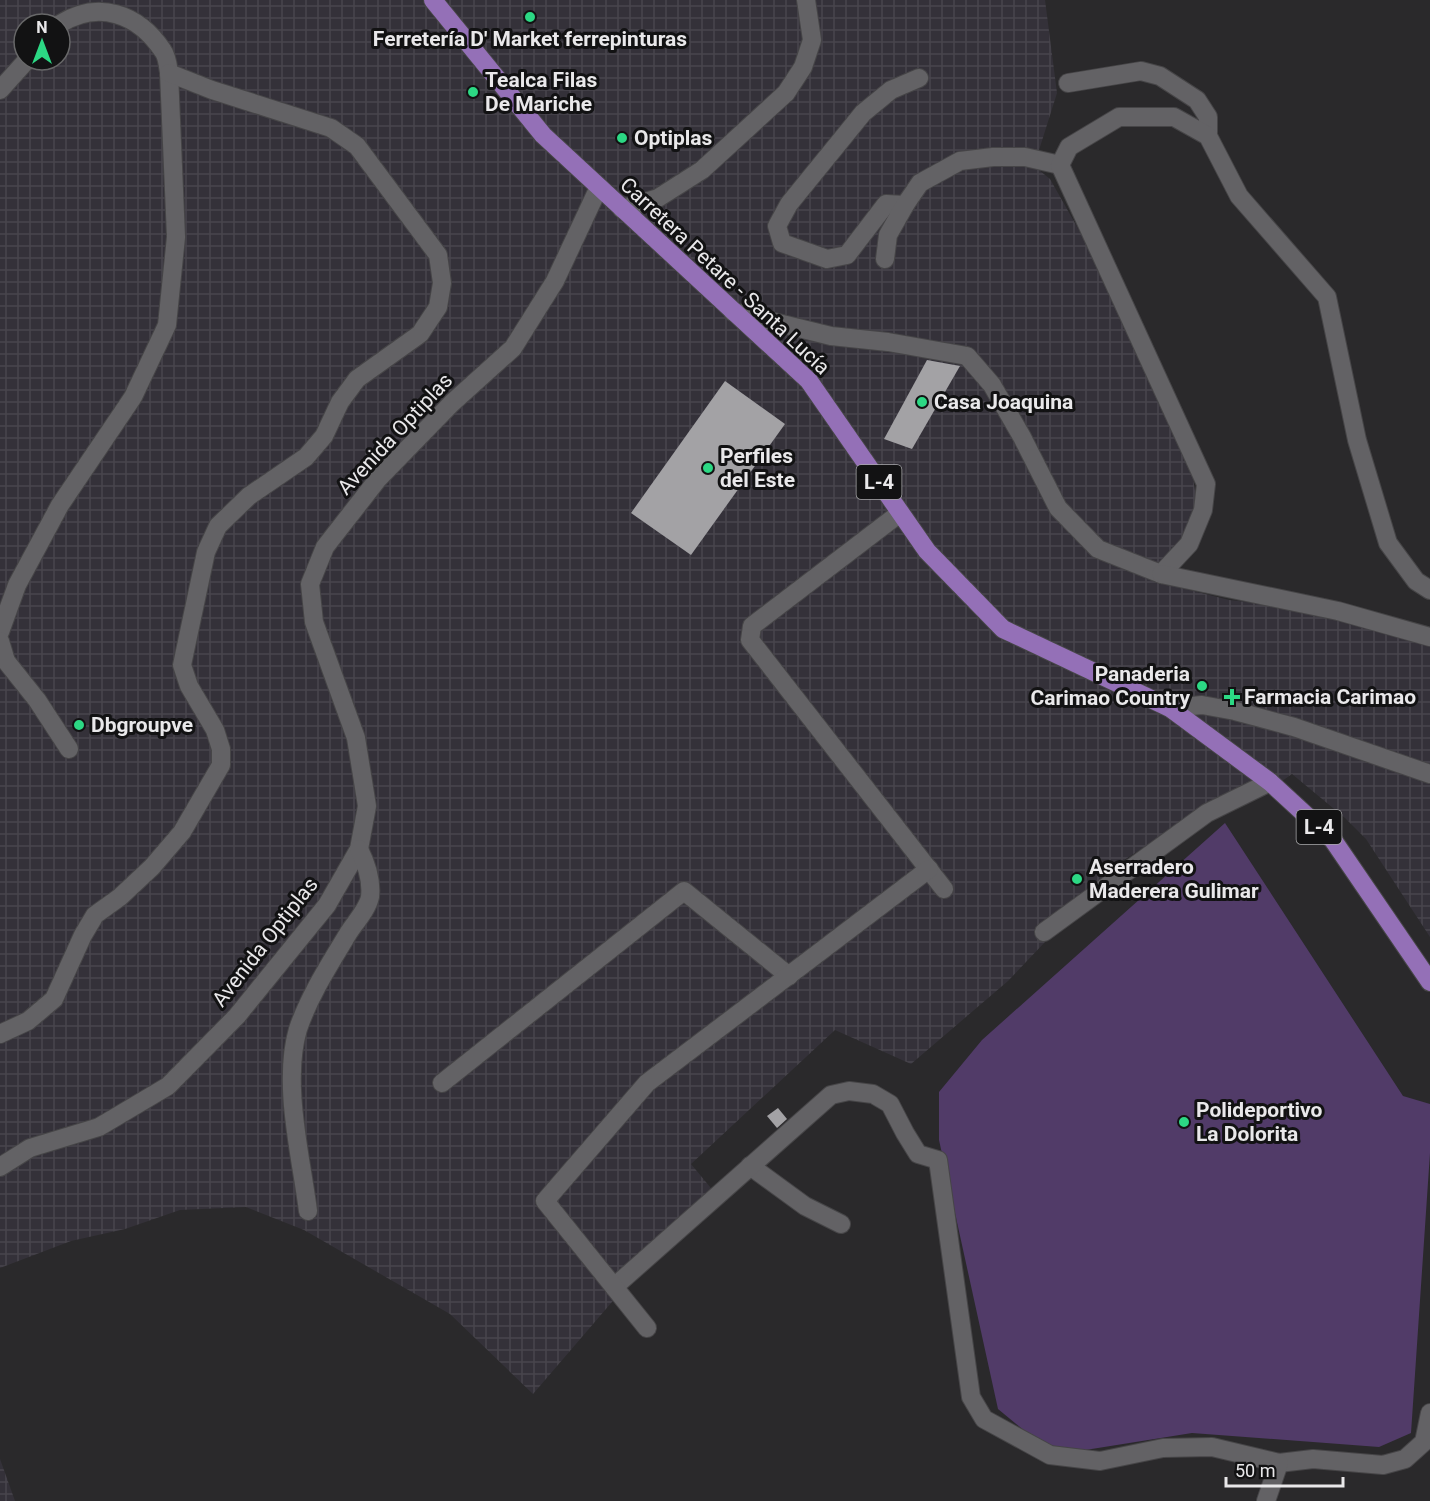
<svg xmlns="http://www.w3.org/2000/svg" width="1430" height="1501" font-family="Roboto,sans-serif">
	<defs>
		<pattern id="industrial-grid" width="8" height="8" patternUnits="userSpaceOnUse" patternTransform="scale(1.5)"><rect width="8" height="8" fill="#343139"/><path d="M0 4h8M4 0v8" fill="none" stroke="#48454c"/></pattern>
	</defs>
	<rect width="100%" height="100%" fill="#2a292b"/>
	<!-- industrial -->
	<g fill="url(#industrial-grid)" fill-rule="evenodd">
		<path d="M0,0h1045l12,93 -23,73 16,13 52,92 89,195 5,31 -4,26 -34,59 71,18 54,6 147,25v306l-64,-98 -21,-21 -53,-44 -24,17 -99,40 -48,31 -113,119 -97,83 -76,-34 -144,134 24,29 -79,81 -103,120 -83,-80 -146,-84 -58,-23 -66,3 -55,19 -54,12 -71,27zM24,24h36v36h-36z"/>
		<path d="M0,1459l15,42h-15z"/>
	</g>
	<!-- pitch -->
	<path fill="#513b68" d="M1225,823l178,273 27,8v49l-19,280 -32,14 -187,-14 -138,22 -56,-46 -59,-269v-48l43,-52z"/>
	<!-- building -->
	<g fill="#a3a2a5">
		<path d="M927,360l33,6 -48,83 -28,-10z"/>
		<path d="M725,381l60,43 -94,131 -60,-42z"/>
		<path d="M778,1108l9,11 -10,9 -10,-12z"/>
	</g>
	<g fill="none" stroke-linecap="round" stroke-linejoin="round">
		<defs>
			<g id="minor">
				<path d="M1068,83l73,-12 19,5 37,24 11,17v19"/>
				<path d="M0,90l27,-30"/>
				<path d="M905,205l-19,-1 -39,51 -20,4 -45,-16 -5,-17 12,-22 74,-91 28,-23 28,-12"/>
				<path d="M622,209l36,-11 44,-28 84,-77 17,-26 9,-27 -6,-40"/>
				<path d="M885,259l3,-24 17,-30 15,-22 40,-22 33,-4h32l35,8"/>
				<path d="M733,312l98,24 57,6 79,14 25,29 30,52 36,71 40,41 63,25 28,-30 14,-34 3,-26 -146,-319 9,-18 50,-30h55l34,19 31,60 88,101 30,143 31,103 28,38 14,9"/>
				<path d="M900,513l-148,113 -2,14 194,249"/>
				<path d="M1161,574l177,37 92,26"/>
				<path d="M0,632l17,-47 43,-80 73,-108 34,-72 9,-88 -7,-164c-1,-7 -2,-17 -6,-22 -25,-38 -65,-51 -103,-27"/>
				<path d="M0,641l6,20 31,39 32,49"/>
				<path d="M1170,708l32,-3 33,6 59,16 136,47"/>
				<path d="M1044,932l163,-119 63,-31"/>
				<path d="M0,1034l28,-13 26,-22 29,-64 12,-20 25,-18 32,-30 30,-35 39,-67v-16l-6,-19 -26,-44 -7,-21 24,-113 12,-26 31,-30 57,-39 18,-21 16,-34 17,-23 63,-45 18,-27 4,-24 -4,-28 -81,-109 -26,-18 -119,-38 -43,-17"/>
				<path d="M442,1083l242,-192 105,85"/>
				<path d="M750,1166l55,40 36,18"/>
				<path d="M0,1167l30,-19 69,-21 69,-41 69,-70 90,-111 32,-56 8,-43 -11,-68 -42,-116 -4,-38 15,-37 53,-68 74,-76 61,-55 42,-67 44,-94"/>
				<path d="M308,1211c-7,-55 -26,-128 -10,-182 12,-35 32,-65 51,-97 6,-9 19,-24 21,-35 2,-17 -4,-34 -11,-48"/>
				<path d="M614,1287l217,-192 18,-4 24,3 17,10 15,29 13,21 20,6 33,237 13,22 66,36 50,6 63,-13 49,-1 67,16 34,-4 70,6 22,-6 19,-17 6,-29"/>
				<path d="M647,1328l-102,-127 102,-118 282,-214"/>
				<path d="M1266,1501l13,-38"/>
			</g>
			<path id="major" d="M433,0l110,135 266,246 118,170 76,78 167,79 100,74 63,58 97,142"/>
		</defs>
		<!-- minor casing -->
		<use href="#minor" stroke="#464547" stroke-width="20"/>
		<!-- major casing -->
		<use href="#major" stroke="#464547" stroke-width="20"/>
		<!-- minor -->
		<use href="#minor" stroke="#636265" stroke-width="18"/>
		<!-- major -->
		<use href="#major" stroke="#9470b7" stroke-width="18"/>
	</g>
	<!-- markers -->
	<g fill="#2cd884" stroke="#121213" stroke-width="2">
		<circle cx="530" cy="17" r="6"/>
		<circle cx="473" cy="92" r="6"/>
		<circle cx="622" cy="138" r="6"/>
		<circle cx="922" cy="402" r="6"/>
		<circle cx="708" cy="468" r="6"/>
		<circle cx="1202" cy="686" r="6"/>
		<path d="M1229 688h6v6h6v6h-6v6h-6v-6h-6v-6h6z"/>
		<circle cx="79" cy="725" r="6"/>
		<circle cx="1077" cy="879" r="6"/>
		<circle cx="1184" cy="1122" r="6"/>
	</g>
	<g text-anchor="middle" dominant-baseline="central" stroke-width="6" stroke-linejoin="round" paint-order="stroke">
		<!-- shield labels -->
		<g fill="#121213" stroke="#a8a8aa" stroke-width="1.5">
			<rect x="856.5" y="465" width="45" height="34" rx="4.5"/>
			<rect x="1296.5" y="810" width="45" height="34" rx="4.5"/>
		</g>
		<g font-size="20" font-weight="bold" fill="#e9e8ea">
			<text x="879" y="482">L-4</text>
			<text x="1319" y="827">L-4</text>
		</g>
		<!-- poi labels -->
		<g font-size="21" font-weight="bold" fill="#e9e8ea" stroke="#121213" text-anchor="start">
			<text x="530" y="39" text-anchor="middle">Ferretería D' Market ferrepinturas</text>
			<text x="485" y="80">Tealca Filas<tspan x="485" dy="24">De Mariche</tspan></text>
			<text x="634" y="138">Optiplas</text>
			<text x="934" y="402">Casa Joaquina</text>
			<text x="720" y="456">Perfiles<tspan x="720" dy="24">del Este</tspan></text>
			<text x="1190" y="674" text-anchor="end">Panaderia<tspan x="1190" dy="24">Carimao Country</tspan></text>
			<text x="1244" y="697">Farmacia Carimao</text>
			<text x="91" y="725">Dbgroupve</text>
			<text x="1089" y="867">Aserradero<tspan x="1089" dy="24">Maderera Gulimar</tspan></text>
			<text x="1196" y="1110">Polideportivo<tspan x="1196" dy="24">La Dolorita</tspan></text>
		</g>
		<!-- street labels -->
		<g font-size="21" fill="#e9e8ea" stroke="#121213">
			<text transform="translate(725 276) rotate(43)">Carretera Petare - Santa Lucía</text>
			<text transform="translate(395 434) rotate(-47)">Avenida Optiplas</text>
			<text transform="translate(265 942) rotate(-52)">Avenida Optiplas</text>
		</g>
	</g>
	<!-- north arrow -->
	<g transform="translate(42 42)"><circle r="28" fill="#121213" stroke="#686869" stroke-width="1.5"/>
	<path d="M0-4.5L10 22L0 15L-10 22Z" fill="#2cd884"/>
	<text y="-9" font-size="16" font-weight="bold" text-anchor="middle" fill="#e9e8ea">N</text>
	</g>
	<!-- scale -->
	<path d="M1226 1477v9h117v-9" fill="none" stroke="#e9e8ea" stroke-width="3"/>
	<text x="1235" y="1477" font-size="18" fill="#e9e8ea" stroke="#121213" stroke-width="4.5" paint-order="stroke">50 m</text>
</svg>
